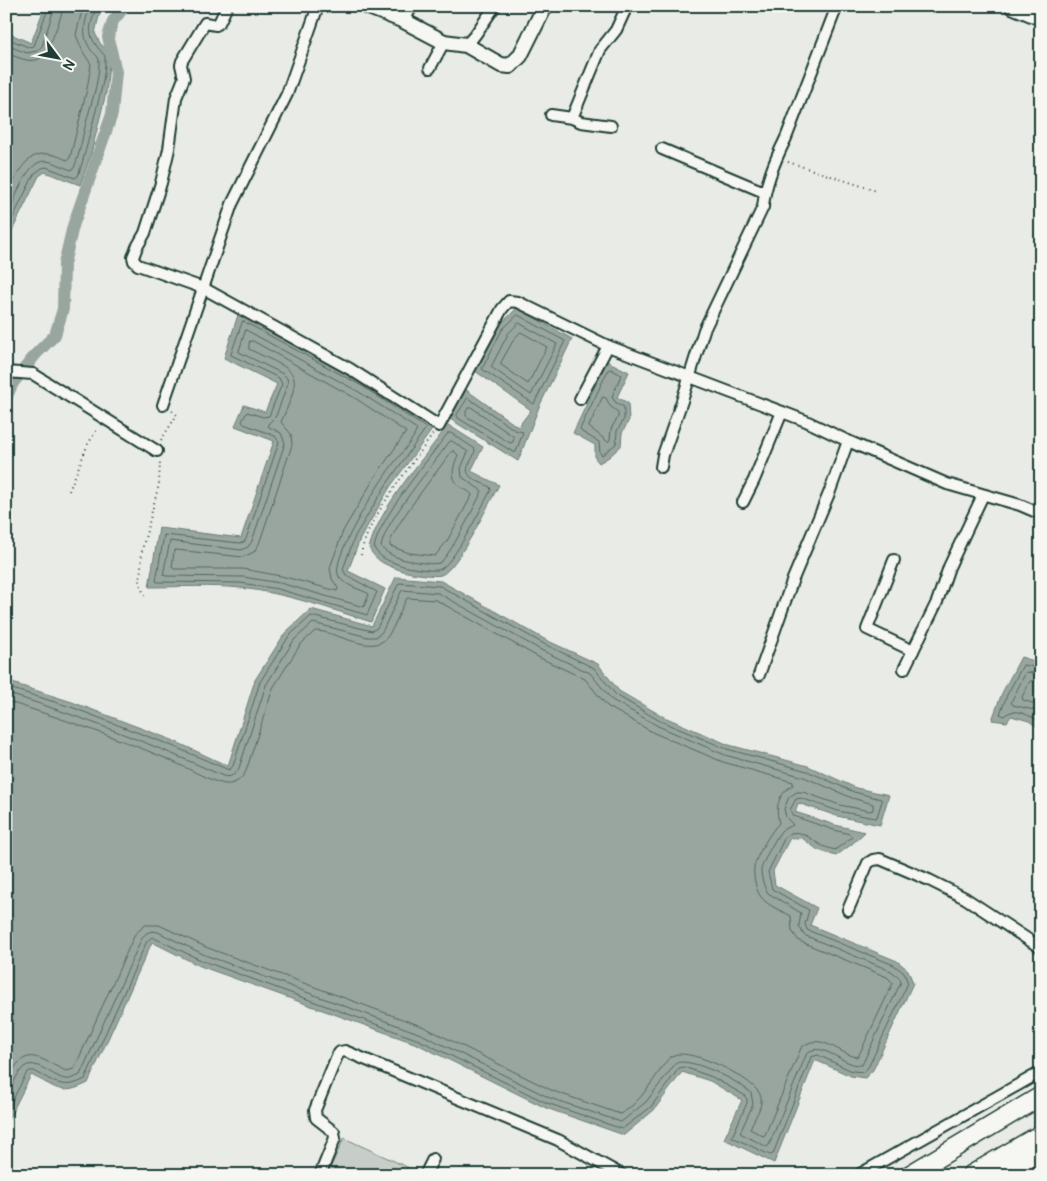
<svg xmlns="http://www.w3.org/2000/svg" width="1047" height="1181" font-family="Pangolin,sans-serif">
	<rect width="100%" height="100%" fill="#e9ebe7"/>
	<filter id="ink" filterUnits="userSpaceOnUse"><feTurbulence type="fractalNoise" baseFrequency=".02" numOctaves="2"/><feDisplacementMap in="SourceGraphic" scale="10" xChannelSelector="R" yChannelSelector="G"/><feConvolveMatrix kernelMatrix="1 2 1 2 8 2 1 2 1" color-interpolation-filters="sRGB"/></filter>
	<g filter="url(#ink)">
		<!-- green -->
		<path fill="#c7cec9" stroke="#73867e" d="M344,1138l74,34 -1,3h-90z"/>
		<!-- water -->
		<g fill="#99a6a0" stroke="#687c75">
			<path d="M45,6h59l-5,10 -4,17 5,10 10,11 -4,39 -15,61 -11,31 -35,-13 -6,4 -33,67v-211l25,11z"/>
			<path d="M517,308l55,31 -33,68 -21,54 -68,-42 15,-30 53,38 13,-17 -56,-39 23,-44z"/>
			<path d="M239,312l87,48 108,67 -44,60 -30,52 -12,32 37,18 -14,33c-43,-14 -86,-29 -130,-34 -30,-3 -62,-1 -92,-1l10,-59 82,10 33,-97 -39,-15 9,-21 21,7 12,-28 -53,-26z"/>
			<path d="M607,361l22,11 -12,25 11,6 1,17 -7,13 -1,13 -12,11 -10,6 -4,-5v-13l-22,-12z"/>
			<path d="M448,425l35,22 -12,24 28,14c-10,18 -42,85 -58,90 -6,2 -32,-2 -38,-4 -15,-5 -27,-9 -34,-23 11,-42 53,-87 79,-123z"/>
			<path d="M396,577l45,4 105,59 52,24 21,27 43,25 67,29 79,21 48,22 33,7 -9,30 -43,-9 -39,-13 -3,9 40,13 30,7 -13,12 -16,12 -18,-6 -16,-12h-12l-17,33 2,14 42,23 -7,17 87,36 11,9 5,13 -40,87 -8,8 -14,-2 -36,-16 -41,103 -50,-24 18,-39 -32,-19 -28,-9 -28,38 -30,25 -78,-27 -129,-64 -217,-78 -48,-24 -64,141c-28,14 -31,4 -57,-8l-25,49v-443l66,21 100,38 56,26 27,-86 30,-47 26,-24 61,17z"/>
			<path d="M1021,657l20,6v67l-12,-9 -18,-5 -4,6 -15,-2 10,-27z"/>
		</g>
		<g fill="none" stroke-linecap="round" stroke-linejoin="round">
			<!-- shore -->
			<g stroke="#50675f" stroke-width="1">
				<path d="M6,38l22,9 6,-1 15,-40"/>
				<path d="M6,45l21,8 10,-2 5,-5 13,-40"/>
				<path d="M6,53c32,13 37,11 49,-21 3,-8 7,-17 8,-26"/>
				<path d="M6,200c7,-16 16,-46 38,-46 8,-1 16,3 23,6l3,-2 17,-69 4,-25 -8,-12 -7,-17 7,-29"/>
				<path d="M6,219c8,-15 19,-58 39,-58 8,0 18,6 26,9l3,-2c6,-15 8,-30 12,-45 5,-20 13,-40 13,-61 0,-6 -5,-8 -8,-12 -10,-14 -7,-29 0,-44"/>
				<path d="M6,232l28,-58 8,-6 4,-1 29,11 3,-2c6,-18 10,-35 15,-54 5,-21 13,-44 12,-66 -17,-19 -19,-26 -7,-50"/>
				<path d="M518,315l47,26 -31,63 -52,-35 20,-39z"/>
				<path d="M243,321l119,65 64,42 -40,57 -31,51 -12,33 3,6 31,17 -10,23 -89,-26 -37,-6 -83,-1 -2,-1 8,-46 76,8 4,-1 2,-3 33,-97 -4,-6 -31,-12 -2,-3 5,-9 16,5 6,-1 13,-32 -3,-6 -48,-23z"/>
				<path d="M519,323l38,21 -26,51 -40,-28 17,-33z"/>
				<path d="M246,330l113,62 58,37c-3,11 -19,28 -26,38 -12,16 -63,94 -52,110 6,9 22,12 30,17l-5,13 -84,-24 -37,-6 -77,-1 -3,-1 7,-34 71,9 7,-3 4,-6 33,-98 -4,-10 -12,-6 -1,-3 8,-8 12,-33 -1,-5 -4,-4 -44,-22z"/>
				<path d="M521,332l26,15 -19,37 -28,-20 14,-25z"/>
				<path d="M250,341h3l102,57 51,34 -31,45 -32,54 -13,37 2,11 6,9 -1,3 -56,-15 -38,-7h-69l-2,-2 2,-16 2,-1 67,7 11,-5 5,-8 33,-99 -1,-11 -10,-12c25,-55 15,-49 -32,-73z"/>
				<path d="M611,369l10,6 -9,22 3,5 9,5v12l-7,12 -1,13 -14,11 -2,-2 -1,-11 -17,-10 -2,-3 28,-59z"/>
				<path d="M603,397l3,1 4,8 8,6v5l-7,12 -1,11 -2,2 -19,-15z"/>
				<path d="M468,398l47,32 8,2 -7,20h-3l-55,-34 -1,-3z"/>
				<path d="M471,407l43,30 -1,5 -3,1 -44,-27v-4l2,-4z"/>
				<path d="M448,433h3l24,16c0,5 -3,10 -6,15 -7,14 10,17 21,23l1,3c-8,14 -39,78 -53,80 -7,1 -27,-2 -35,-4 -11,-4 -23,-7 -29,-18 5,-30 54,-88 74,-115z"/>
				<path d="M452,441l16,11 -7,16 1,9 20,14c-5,11 -34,69 -43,72 -7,2 -20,-1 -27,-2 -10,-1 -24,-6 -31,-14 4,-27 51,-80 68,-105z"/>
				<path d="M454,451l4,4c-5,12 -9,24 4,33 4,2 7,3 10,7l-25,46 -12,15 -26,-3 -19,-7c-3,-13 51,-79 61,-94z"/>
				<path d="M1041,668l-18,-3 -16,30 -7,19 4,2c10,-10 27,0 37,7"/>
				<path d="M1041,674l-15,-2 -15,30 2,3 21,5 7,5"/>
				<path d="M1041,681h-11l-8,16 1,3 18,6"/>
				<path d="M6,687l65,20 99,38 59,25 4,-4 27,-84 29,-46 22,-20 61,15 5,-3 22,-45 41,3 104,58 50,24 22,27 44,26 67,28 80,22 47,21 27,7 1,2 -5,16 -2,1 -37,-7 -37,-13 -5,1 -6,11 3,6 41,14 16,4 2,3 -17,13c-6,-2 -12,-3 -16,-6 -10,-6 -22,-18 -34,-7l-17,35 4,17 37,21 -4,14 2,6 87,35 10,8 4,10 -39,83 -5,6 -12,-1 -34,-16 -7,2 -38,97 -3,1 -38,-18 15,-34v-4l-3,-4 -32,-18 -28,-10 -5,1 -28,39 -29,22 -75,-26 -128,-63 -216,-79 -51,-24 -5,4 -62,138c-22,12 -31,2 -51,-8h-5l-3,3 -20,39"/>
				<path d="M6,693c74,23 146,51 217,83 7,2 13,-1 16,-8l27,-83 28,-45 19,-17 55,14h8l6,-5 20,-42 36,3 103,57 49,23 22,27 46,26 67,29 79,22 48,21 21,6v6l-3,1 -30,-6 -37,-13h-6l-8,5 -5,12 2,8 7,8c-3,2 -8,3 -11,5 -5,5 -20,33 -21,40 0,7 3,18 7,23l33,20 -2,13 5,9 87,36 8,6 2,5 -39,83c-18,2 -40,-25 -55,-12l-38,92 -2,2 -27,-14 13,-29 -2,-11c-11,-11 -59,-36 -75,-30l-30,39 -25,20 -71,-24 -129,-64 -216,-79 -47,-23c-7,-2 -12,0 -16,6l-62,137c-5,2 -10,5 -15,4 -12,-2 -29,-21 -41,-12 -7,5 -14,24 -18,32"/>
				<path d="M6,701c54,17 107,35 159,57 15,6 46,24 60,26 10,1 17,-5 21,-13l27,-83 27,-43 15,-14c20,-1 58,27 73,5 8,-11 12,-26 19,-38l29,2 102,57 47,22 22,27 47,27 69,29 70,20v3c-15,9 -18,22 -14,38 -8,8 -23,33 -25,44 -1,9 2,24 7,30 7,9 21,14 30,19l1,15 7,10 88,36 6,6 -35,74c-19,-2 -38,-27 -57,-9l-36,87 -2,1 -13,-7c3,-10 13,-21 11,-32 -4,-18 -70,-49 -87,-42 -8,4 -12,13 -17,20 -10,14 -22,32 -37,39l-67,-23 -129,-64 -216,-79 -49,-23h-14l-10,9 -61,135 -8,2c-32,-15 -40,-27 -60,11"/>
			</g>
			<!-- canal -->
			<path stroke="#99a6a0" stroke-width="12" d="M6,398l7,-15 23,-29 19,-19 8,-26 1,-45 9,-38 39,-112 4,-42 -8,-35 5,-16 12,-15"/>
			<defs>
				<g id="street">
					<path d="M227,6l-8,17 -3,2 -11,-2 -23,38 -1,4 3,13 -8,20 -7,51 -8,34 -16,50 -8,14 -4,10 1,4 4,4 65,23 147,81 89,57 63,-117 7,-8 9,1 90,44 198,75 42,20 99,43 73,21 21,9"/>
					<path d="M404,21l8,-15"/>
					<path d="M466,45l9,-10 20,-29"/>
					<path d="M430,68l14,-26"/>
					<path d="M551,115l21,3 9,4 30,4"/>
					<path d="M572,118l28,-68 16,-20 11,-24"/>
					<path d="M662,149l102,43"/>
					<path d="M6,372l27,2 124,77"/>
					<path d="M580,399l28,-53"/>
					<path d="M163,405l69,-201 55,-110 31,-88"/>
					<path d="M661,467l2,-12 19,-54 22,-71 59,-123c2,-24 12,-47 23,-69l51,-132"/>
					<path d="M743,502l11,-22 28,-68"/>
					<path d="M894,560l-27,69 46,22"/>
					<path d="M904,669l33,-67 12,-35 34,-72"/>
					<path d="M759,675l34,-96 37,-88 18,-50"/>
					<path d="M848,910l20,-47 5,-3 7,-1 49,21 36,18 76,50"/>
					<path d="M320,1175l15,-37 -1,-6 -18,-14 -1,-8 22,-54 3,-4 5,-1 213,89 64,35"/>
					<path d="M425,1175l8,-16"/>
					<path d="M858,1175l183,-103"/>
				</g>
				<g id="secondary">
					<path d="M366,6l38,15 40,21 22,3 35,20 9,1 10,-10 25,-50"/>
					<path d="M1012,6l29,12"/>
				</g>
				<g id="highway">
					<path d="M909,1175l132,-79"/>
					<path d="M971,1175l70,-41"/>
					<path d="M1001,1175l40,-24"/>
				</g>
			</defs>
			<!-- street casing -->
			<use href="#street" stroke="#1f3d34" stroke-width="14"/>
			<!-- secondary casing -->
			<use href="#secondary" stroke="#1f3d34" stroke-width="18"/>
			<!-- highway casing -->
			<use href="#highway" stroke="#1f3d34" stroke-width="21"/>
			<!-- path -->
			<g stroke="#1f3d34" stroke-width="2" stroke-dasharray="1 4" stroke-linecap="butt">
				<path d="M788,162l89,29"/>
				<path d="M161,440l16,-25 -6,-5"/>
				<path d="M69,491l19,-47 10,-16"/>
				<path d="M361,555c5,-36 51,-90 72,-121"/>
				<path d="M144,596l-4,-14 2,-32 17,-66 1,-23"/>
			</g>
			<!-- street -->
			<use href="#street" stroke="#f6f6f2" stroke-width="10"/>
			<!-- secondary -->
			<use href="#secondary" stroke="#f6f6f2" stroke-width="14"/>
			<!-- highway -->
			<use href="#highway" stroke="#f6f6f2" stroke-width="18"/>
		</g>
	</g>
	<!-- margin -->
	<rect width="1047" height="1181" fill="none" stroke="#f6f6f2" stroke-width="25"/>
	<rect x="12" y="12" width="1022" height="1156" fill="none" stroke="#1f3d34" stroke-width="2" filter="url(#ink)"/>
	<!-- north arrow -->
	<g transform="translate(58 58) rotate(122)" stroke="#f6f6f2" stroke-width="4" paint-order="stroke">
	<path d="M0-4L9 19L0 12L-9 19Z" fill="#1f3d34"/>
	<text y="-8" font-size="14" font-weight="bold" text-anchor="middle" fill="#1f3d34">N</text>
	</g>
</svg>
